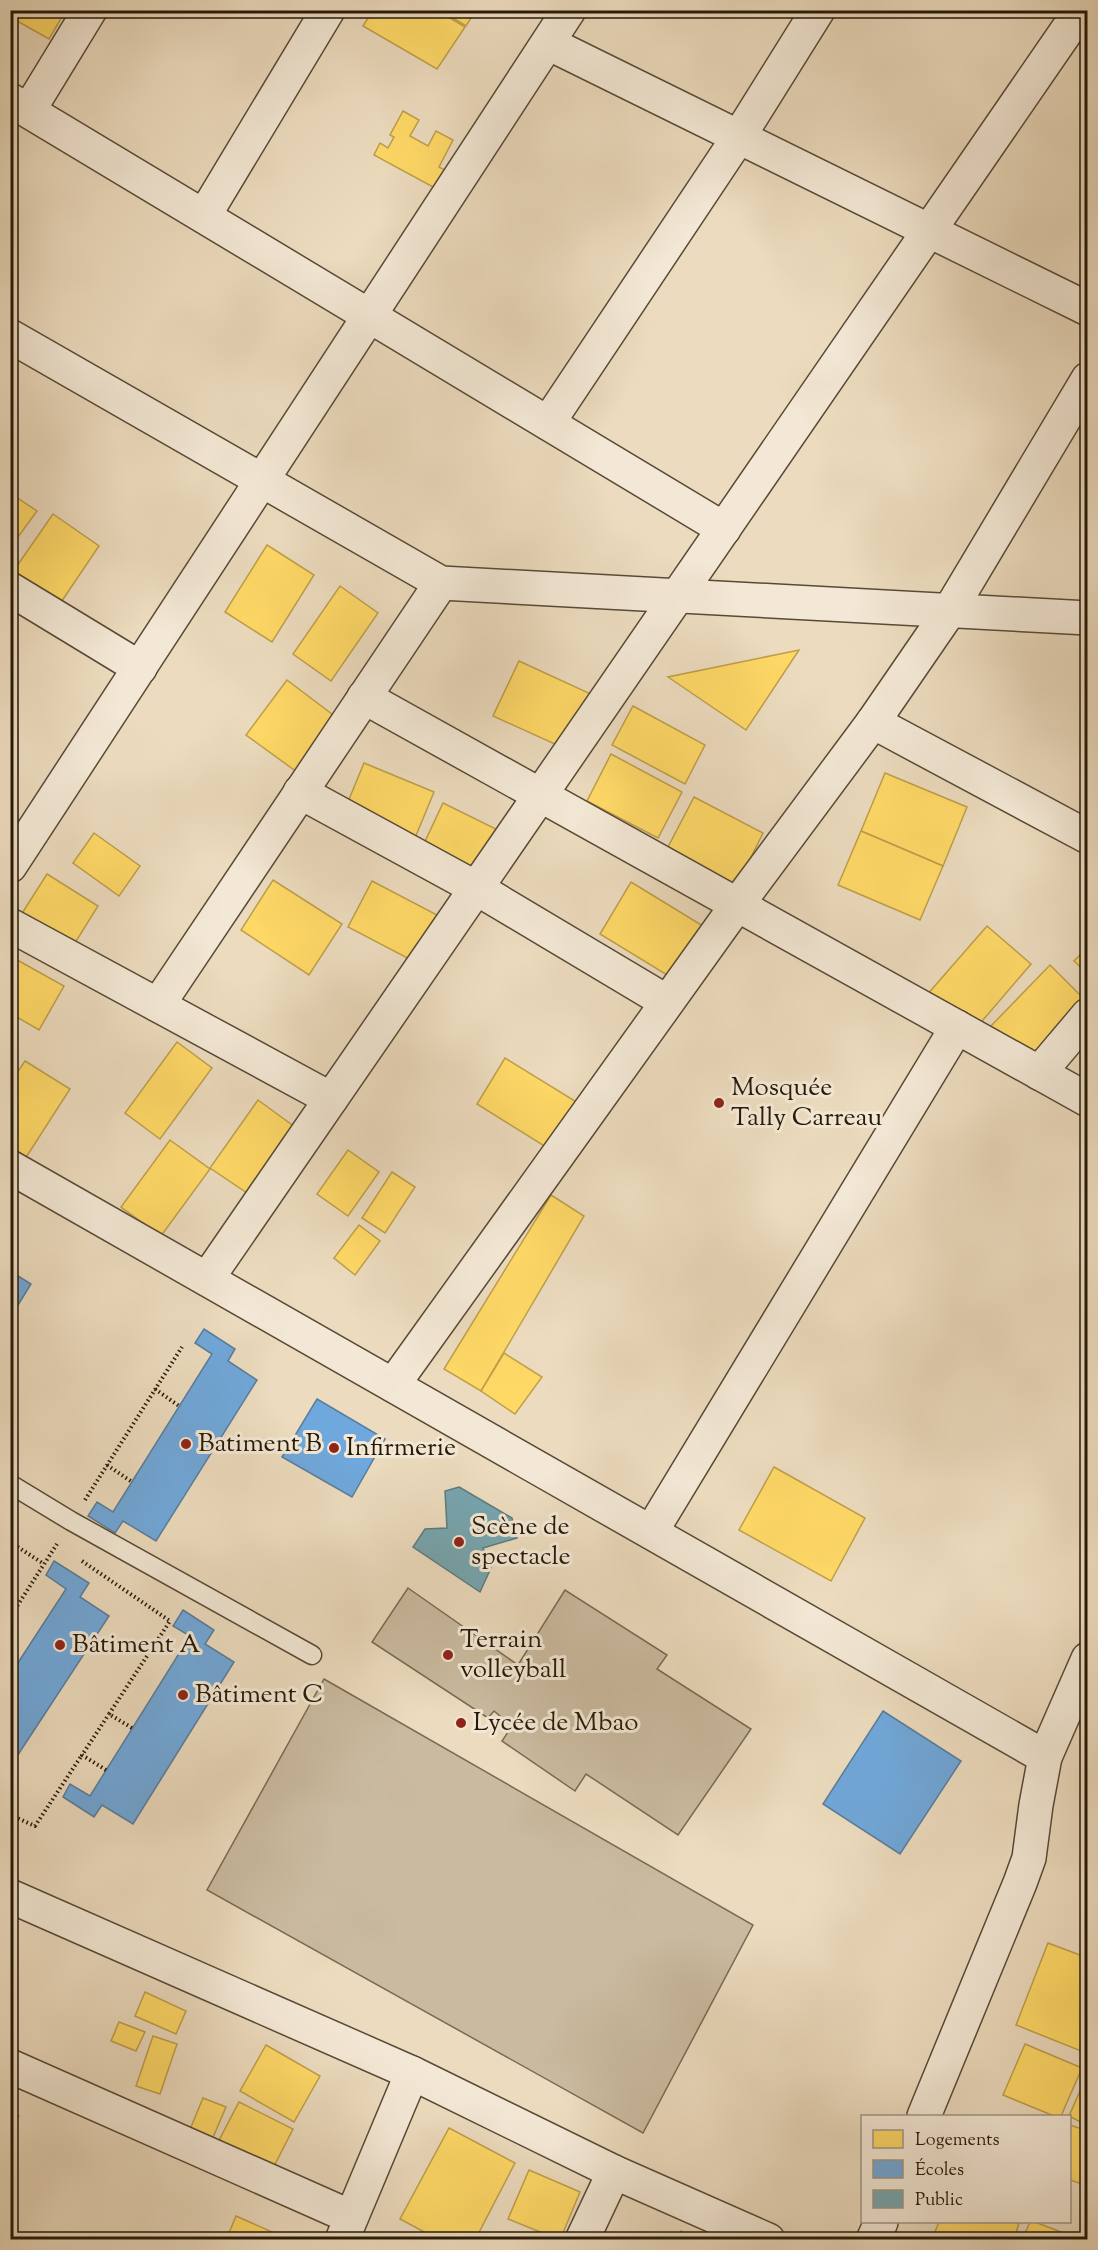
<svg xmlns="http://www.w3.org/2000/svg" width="1098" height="2250" font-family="'Sorts Mill Goudy',serif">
	<rect width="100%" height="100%" fill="#ecdbbe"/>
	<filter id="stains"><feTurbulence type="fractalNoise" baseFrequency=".00333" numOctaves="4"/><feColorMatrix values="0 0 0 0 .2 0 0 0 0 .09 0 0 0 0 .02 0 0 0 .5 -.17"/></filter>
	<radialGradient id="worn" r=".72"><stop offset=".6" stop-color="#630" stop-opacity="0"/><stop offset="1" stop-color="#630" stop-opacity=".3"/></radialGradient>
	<!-- green -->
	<g fill="#caba9f" stroke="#786a54" stroke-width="1.5">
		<path d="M408,1588l110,77 47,-75 102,65 -10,14 94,60 -73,106 -92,-61 -11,17 -73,-50 10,-15 -18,-15 -6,7 -116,-76z"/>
		<path d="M324,1679l429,246 -110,208 -436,-243z"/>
	</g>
	<!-- homes -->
	<g fill="#ffd966" stroke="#be9f4a" stroke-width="1.5">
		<path d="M10,10h56l-17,29 -39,-22z"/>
		<path d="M373,10h64l28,17 -28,42 -74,-43z"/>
		<path d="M440,10h36l-10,16z"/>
		<path d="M403,111l16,9 -9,16 18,10 8,-15 17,9 -14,27 15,8 -10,18 -70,-38 6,-12 8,5 6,-11 -4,-2z"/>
		<path d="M10,493l27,18 -27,37z"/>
		<path d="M53,514l46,32 -46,68 -43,-38z"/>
		<path d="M267,545l47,30 -42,67 -47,-30z"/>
		<path d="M340,586l38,27 -47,68 -38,-27z"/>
		<path d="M799,650l-53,80 -78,-53z"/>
		<path d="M519,661l74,34 -25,55 -75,-34z"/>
		<path d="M287,680l54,41 -40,54 -55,-40z"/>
		<path d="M633,706l72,39 -20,39 -73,-39z"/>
		<path d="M611,754l71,38 -24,46 -71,-37z"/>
		<path d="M364,763l70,29 -19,46 -70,-29z"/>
		<path d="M885,773l82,34 -24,59 -82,-35z"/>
		<path d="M694,797l69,36 -27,54 -70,-36z"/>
		<path d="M443,803l59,29 -21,44 -59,-28z"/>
		<path d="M861,831l82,35 -23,54 -82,-35z"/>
		<path d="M94,833l46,33 -21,30 -46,-33z"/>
		<path d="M47,874l51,32 -28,45 -51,-33z"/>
		<path d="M273,880l69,44 -33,51 -68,-45z"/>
		<path d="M372,881l67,35 -24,46 -67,-35z"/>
		<path d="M631,882l72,44 -31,52 -72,-44z"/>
		<path d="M987,926l44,38 -60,70 -45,-38z"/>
		<path d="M1088,947v27l-14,-13z"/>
		<path d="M10,956l54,30 -25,44 -29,-17z"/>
		<path d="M1050,965l36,36 -60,61 -36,-35z"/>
		<path d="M177,1042l35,26 -52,71 -35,-26z"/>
		<path d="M505,1058l78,48 -29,46 -77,-48z"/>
		<path d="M25,1061l45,28 -45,70 -15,-9v-67z"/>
		<path d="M258,1100l41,30 -46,67 -43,-29z"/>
		<path d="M170,1140l40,29 -49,67 -40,-29z"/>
		<path d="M348,1150l31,22 -31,44 -31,-22z"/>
		<path d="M392,1172l23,15 -30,46 -23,-15z"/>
		<path d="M551,1195l33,21 -103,175 -37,-22z"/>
		<path d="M359,1225l21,16 -25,34 -21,-17z"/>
		<path d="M504,1353l38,24 -27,37 -34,-23z"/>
		<path d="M774,1467l91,51 -34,63 -92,-51z"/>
		<path d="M1048,1943l40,15 -2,95 -70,-28z"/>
		<path d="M145,1992l41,19 -10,23 -41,-18z"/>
		<path d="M119,2022l26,10 -9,19 -25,-10z"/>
		<path d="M153,2036l24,8 -17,50 -24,-8z"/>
		<path d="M1025,2044l57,24 -21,48h-7l-51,-21z"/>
		<path d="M266,2045l54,31 -26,46 -54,-31z"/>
		<path d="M1088,2073v53l-19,-10z"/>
		<path d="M203,2098l23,9 -18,42 -22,-10z"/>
		<path d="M239,2102l54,27 -24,47 -54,-28z"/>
		<path d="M10,2112l9,4 -9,19z"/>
		<path d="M1070,2125l18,6v55l-18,-6z"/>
		<path d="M449,2128l66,35 -40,77h-36l-39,-21z"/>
		<path d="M529,2170l51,22 -20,48 -52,-21z"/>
		<path d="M236,2216l54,24h-64z"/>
		<path d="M939,2222h75l5,1 -5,17h-65l-15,-6z"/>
		<path d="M1030,2222h5l47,18h-60z"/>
		<path d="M681,2231l14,9h-19z"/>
	</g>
	<!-- schools -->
	<g fill="#6fa8dc" stroke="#597d9c" stroke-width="1.5">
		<path d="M10,1271l21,13 -21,34z"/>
		<path d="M204,1329l31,20 -7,12 29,19 -101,161 -33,-20 -8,12 -27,-17 9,-14 16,10 99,-158 -17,-11z"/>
		<path d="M317,1399l68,40 -33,58 -70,-40z"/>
		<path d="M54,1561l35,22 -9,14 29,19 -99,151v-92l56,-86 -20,-14z"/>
		<path d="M183,1610l31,20 -9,14 29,18 -101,162 -31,-19 -8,12 -31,-20 7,-13 20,12 100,-160 -17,-10z"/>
		<path d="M883,1711l78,50 -61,93 -77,-50z"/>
	</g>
	<!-- public -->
	<path fill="#76a5af" stroke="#5e7b7d" stroke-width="1.5" d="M459,1487l53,31 5,20 -34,10 8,20 -11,24 -67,-45 12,-18 22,-1 -2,-37z"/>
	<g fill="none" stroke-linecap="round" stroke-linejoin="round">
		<defs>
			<path id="service" d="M10,1484l61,37 241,134"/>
			<g id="minor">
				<path d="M548,43l540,266"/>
				<path d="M10,100l714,429"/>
				<path d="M29,110l61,-100"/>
				<path d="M204,216l124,-206"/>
				<path d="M10,336l431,247 647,35"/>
				<path d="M548,423l190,-285 80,-128"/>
				<path d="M10,589l130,79"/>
				<path d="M364,697l724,403"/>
				<path d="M873,722l215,115"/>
				<path d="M300,792l176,96 191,114"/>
				<path d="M10,866l559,-856"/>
				<path d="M10,925l321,174"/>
				<path d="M158,1005l283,-422"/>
				<path d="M1039,1073l49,-58"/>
				<path d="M10,1167l1035,590"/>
				<path d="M207,1279l874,-1269"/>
				<path d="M393,1385l344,-480 136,-183 77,-112 138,-231"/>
				<path d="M651,1532l306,-505"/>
				<path d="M10,1896l402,177 202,99 154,68"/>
				<path d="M10,2066l341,151"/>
				<path d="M924,2116l96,-233 9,-25 7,-53 9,-48 43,-98"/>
				<path d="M342,2240l70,-167"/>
				<path d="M582,2240l32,-68"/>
				<path d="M873,2240l8,-18"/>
			</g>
		</defs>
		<!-- service casing -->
		<use href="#service" stroke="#574a36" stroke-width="21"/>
		<!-- minor casing -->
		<use href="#minor" stroke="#574a36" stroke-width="36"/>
		<!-- path -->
		<g stroke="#251908" stroke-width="4" stroke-dasharray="1.5 3" stroke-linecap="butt">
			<path d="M155,1389l24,17"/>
			<path d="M107,1465l25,17"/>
			<path d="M85,1500l97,-153"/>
			<path d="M10,1542l34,22"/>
			<path d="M82,1561l88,60 -61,93 23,14"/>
			<path d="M10,1617l47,-73"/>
			<path d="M106,1770l-24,-15 27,-41"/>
			<path d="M10,1815l25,11 47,-71"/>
		</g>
		<!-- service -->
		<use href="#service" stroke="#f3e8d5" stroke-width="18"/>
		<!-- minor -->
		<use href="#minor" stroke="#f3e8d5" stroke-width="33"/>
	</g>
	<!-- markers -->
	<g fill="#8f2418" stroke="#f3e8d5" stroke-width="2">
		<circle cx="719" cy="1103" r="6"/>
		<circle cx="186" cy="1444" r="6"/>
		<circle cx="334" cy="1448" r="6"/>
		<circle cx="459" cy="1542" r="6"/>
		<circle cx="60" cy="1645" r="6"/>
		<circle cx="448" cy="1655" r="6"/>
		<circle cx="183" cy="1695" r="6"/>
		<circle cx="461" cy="1723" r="6"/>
	</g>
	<g text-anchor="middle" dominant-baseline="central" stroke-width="6" stroke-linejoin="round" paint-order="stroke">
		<!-- poi labels -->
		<g font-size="26" fill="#251908" stroke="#f3e8d5" text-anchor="start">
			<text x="731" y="1088">Mosquée<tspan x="731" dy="30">Tally Carreau</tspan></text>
			<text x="198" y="1444">Batiment B</text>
			<text x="346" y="1448">Infirmerie</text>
			<text x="471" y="1527">Scène de<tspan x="471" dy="30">spectacle</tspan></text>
			<text x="460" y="1640">Terrain<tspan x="460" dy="30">volleyball</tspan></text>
			<text x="72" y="1645">Bâtiment A</text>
			<text x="195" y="1695">Bâtiment C</text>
			<text x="473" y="1723">Lycée de Mbao</text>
		</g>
	</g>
	<!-- margin -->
	<rect width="1098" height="2250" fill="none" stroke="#ecdbbe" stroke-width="36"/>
	<rect x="12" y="12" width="1074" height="2226" fill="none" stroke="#251908" stroke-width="3"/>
	<rect x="18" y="18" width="1062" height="2214" fill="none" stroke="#251908" stroke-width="1.5"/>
	<!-- legend -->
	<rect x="861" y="2115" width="210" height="108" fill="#f3e8d5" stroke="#a19583" stroke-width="1.5"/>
	<rect x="873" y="2130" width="30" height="18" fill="#ffd966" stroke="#a19583" stroke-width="1.5"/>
	<text x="915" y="2145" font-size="18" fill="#251908">Logements</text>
	<rect x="873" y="2160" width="30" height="18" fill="#6fa8dc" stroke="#a19583" stroke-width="1.5"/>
	<text x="915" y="2175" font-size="18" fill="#251908">Écoles</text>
	<rect x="873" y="2190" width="30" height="18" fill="#76a5af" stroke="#a19583" stroke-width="1.5"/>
	<text x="915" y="2205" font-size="18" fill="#251908">Public</text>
	<rect width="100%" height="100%" filter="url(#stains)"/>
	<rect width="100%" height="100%" fill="url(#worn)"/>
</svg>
